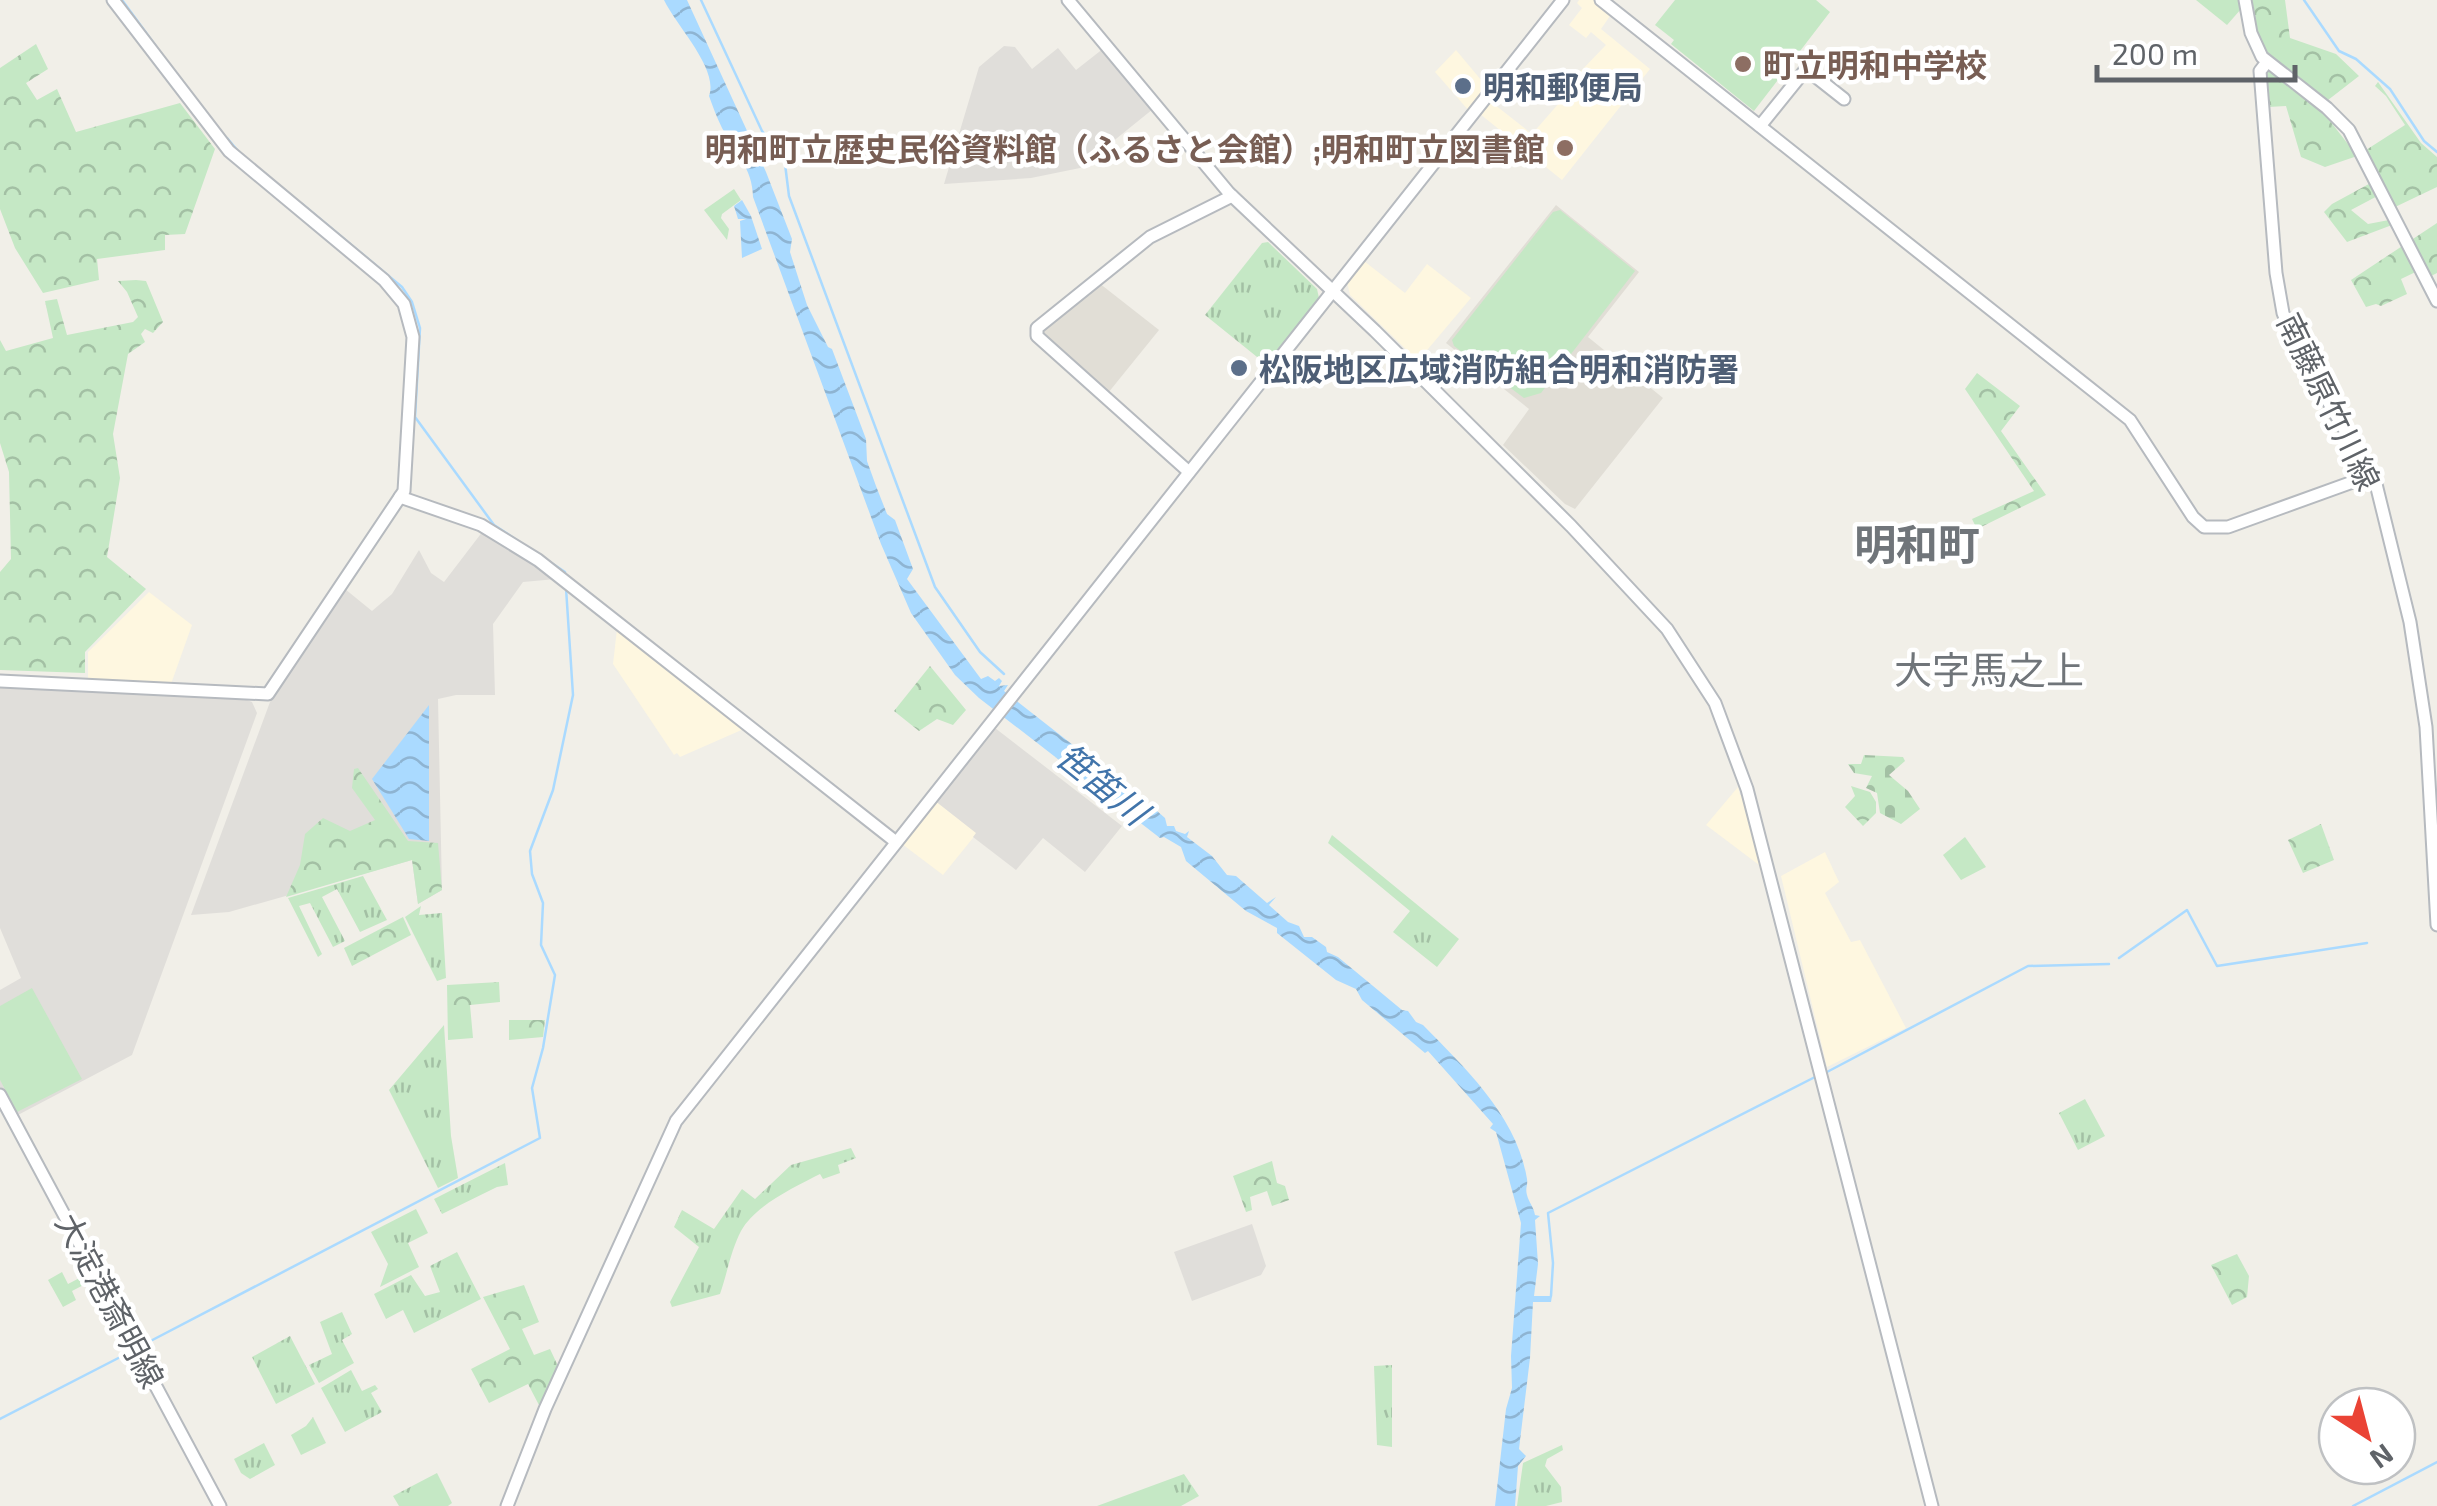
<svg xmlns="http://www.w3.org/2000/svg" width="2437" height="1506" font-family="'Exo 2','Noto Sans JP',sans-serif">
	<defs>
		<pattern id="grass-tufts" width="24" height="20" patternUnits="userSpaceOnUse" patternTransform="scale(2.5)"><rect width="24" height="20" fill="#c5e8c5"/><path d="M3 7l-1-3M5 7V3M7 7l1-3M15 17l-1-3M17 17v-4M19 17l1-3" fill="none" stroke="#a3c0a4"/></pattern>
		<pattern id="forest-crowns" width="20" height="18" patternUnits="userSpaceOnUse" patternTransform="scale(2.5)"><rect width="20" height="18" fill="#c5e8c5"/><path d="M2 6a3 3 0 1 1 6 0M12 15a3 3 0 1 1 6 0" fill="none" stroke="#a3c0a4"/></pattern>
		<pattern id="cemetery-stones" width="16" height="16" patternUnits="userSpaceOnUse" patternTransform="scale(2.5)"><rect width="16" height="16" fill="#c5e8c5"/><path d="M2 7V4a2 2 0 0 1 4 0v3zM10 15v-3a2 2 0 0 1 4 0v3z" fill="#a3c0a4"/></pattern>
		<pattern id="water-waves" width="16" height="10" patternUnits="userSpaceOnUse" patternTransform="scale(2.5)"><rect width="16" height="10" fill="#aadaff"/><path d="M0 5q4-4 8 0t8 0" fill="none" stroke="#8eb4d2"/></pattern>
	</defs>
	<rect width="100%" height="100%" fill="#f1efe8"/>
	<!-- commercial -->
	<g fill="#fef7e0">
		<path d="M1579,0h17l16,13 -11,16 49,40 -88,111 -82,-66 10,-13 42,33 42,-48 6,-8 -3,-3 29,-30 -15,-13 -5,6 -17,-13 13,-17 -5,-5z"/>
		<path d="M1456,50l31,37 -18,24 -34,-39z"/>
		<path d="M1364,261l41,32 22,-29 44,34 -53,63 -68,-66 -3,-13z"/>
		<path d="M149,592l43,33 -21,59 -83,-5v-27z"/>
		<path d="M617,629l129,99 -66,29 -3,-4 -3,2 -61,-91z"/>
		<path d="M1738,787l2,8h4l20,77 -3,2 -2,-9 -53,-40z"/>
		<path d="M934,800l43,33 -34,42 -41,-31z"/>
		<path d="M1825,852l14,30 -14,11 26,49 9,-2 46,88 -79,39 -46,-191z"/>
	</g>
	<!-- industrial -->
	<g fill="#e0deda">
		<path d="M1004,46l11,1 17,22 26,-21 18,22 28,-22 49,61 -73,59 -49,10 -87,6 35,-117z"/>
		<path d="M483,531l73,48 -33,3 -30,42 2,71h-39l-18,4 4,191 -24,14 -6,-44 -183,52 -38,3 79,-213 75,-113 27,22 20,-17 27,-44 12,23 13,9z"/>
		<path d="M0,684l244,15 8,3 5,11 -125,342 -116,61 -16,-29v-97l21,-12 -21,-50z"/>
		<path d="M995,728l127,98 -37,46 -42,-34 -27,32 -43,-33 3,-4 -42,-33 57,-71z"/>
		<path d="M1252,1224l14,42 -5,9 -69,26 -18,-49z"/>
	</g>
	<!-- education -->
	<g fill="#e1ded6">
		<path d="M1556,205l83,67 -51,65 75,61 -88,111 -10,-5 -62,-59 26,-36 -83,-66z"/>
		<path d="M1099,283l60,47 -51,63 -64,-58v-5z"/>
	</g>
	<!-- grass -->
	<g fill="url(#grass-tufts)">
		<path d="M1268,242l49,47 2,9 -52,67 -62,-50 57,-72z"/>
		<path d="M1332,835l127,104 -22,28 -44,-35 17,-21 -82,-68z"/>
		<path d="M363,876l24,44 -27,12 -23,-43 -15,8 23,44 -12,6 -23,-44 -11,3 23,48 -4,3 -30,-59z"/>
		<path d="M421,906l-2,9 23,-2 4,65 -9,3 -32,-64z"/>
		<path d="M444,1025l7,111 7,42 -20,10 -49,-98z"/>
		<path d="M2085,1099l20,37 -27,14 -19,-37z"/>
		<path d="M851,1148l5,10 -18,7 2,8 -17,6 -3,-5c-25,13 -65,31 -79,57 -10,19 -14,43 -21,63l-48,13 -2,-5 29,-55 -25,-20 8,-17 32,19 28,-40 13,10 36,-34z"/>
		<path d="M505,1163l3,22 -11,2 -55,27 -8,-15z"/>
		<path d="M416,1209l12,24 -20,10 11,24 -39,20 8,-23 -17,-32z"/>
		<path d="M457,1252l24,47 -67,34 -11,-23 -17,9 -12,-25 37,-19 14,21 15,-4 -10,-26z"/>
		<path d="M62,1272l6,12 23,-12 4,7 -23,12 4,9 -13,7 -15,-27z"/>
		<path d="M342,1312l10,22 -10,6 12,23 -35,20 -10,-18 23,-11 -12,-32z"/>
		<path d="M290,1336l25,48 -39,20 -24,-47z"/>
		<path d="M1392,1365v82l-15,-2 -3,-79z"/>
		<path d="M351,1370l11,21 13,-6 3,4 -7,4 11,19 -37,20 -24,-44z"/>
		<path d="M313,1417l13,26 -25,12 -10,-20 15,-9z"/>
		<path d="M264,1443l11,22 -25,14 -9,-6 -7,-14z"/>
		<path d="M1562,1445l1,5 -16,9 -2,7 16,21 1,15 -16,4h-29l6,-43z"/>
		<path d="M437,1473l15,30 -4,3h-49l-6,-10z"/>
		<path d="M1184,1474l15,22 -18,10h-84z"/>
	</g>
	<!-- forest -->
	<g fill="url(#forest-crowns)">
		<path d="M2252,0h33l5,38 46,16 23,22 -40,31 36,46 11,-3 39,-25 -19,-29 -11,-10 3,-4 43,61 16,14v30l-44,21 -8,-16 -34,18 17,14 21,-4 3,5 -45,17 -23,-30 8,-8 46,-25 -12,-26 -41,14 -24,-10 -15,-51 -18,1 -3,-36 2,-14 -8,-17z"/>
		<path d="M36,44l12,25 -22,14 11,17 20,-11 19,43 104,-29 35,46 -30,85 -20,1v15l-68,9 2,21 -56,13 -28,-45 -15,-39v-141z"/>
		<path d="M2437,223v50l-6,3 -5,-9 -25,12 6,15 -26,12 -5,-2 -10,3 -15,-27z"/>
		<path d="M136,280l10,1 17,41 -10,11 -8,-4 -4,5 4,8 -17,12 -15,80 7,44 -13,79 39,32 -61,63v21l-85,-3v-98l11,-13 -2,-87 -9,-29v-103l6,11 47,-13 -8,-37 12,-2 10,36 66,-13 5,-5 -11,-25 -9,-11z"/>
		<path d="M1977,373l43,33 -19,25 45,64 -69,34 -5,-10 62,-28 -69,-102z"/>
		<path d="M930,666l36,44 -13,15 -16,-6 -18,12 -25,-20z"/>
		<path d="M358,768l50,73 30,2 4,47 -24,14 -6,-44 -126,37 14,-32 5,-31 18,-16 27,13 25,-11 -23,-32 2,-19z"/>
		<path d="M1851,786l19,6 6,10v11l-13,13 -18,-19 10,-11z"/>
		<path d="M2321,824l13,36 -31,13 -15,-33z"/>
		<path d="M403,917l8,18 -59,31 -8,-18z"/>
		<path d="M499,982l1,20 -30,3 3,33 -25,2 -1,-55z"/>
		<path d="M509,1020h36l-2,17 -34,3z"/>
		<path d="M1272,1161l5,22 8,3 4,14 -17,6 -5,-15 -17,6 2,13 -6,2 -13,-36z"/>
		<path d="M2237,1254l12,22 -2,21 -15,8 -21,-40z"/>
		<path d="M524,1285l15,37 -17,7 12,26 16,-6 8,17 -18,41 -12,-23 -39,19 -18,-34 39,-20 -27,-52z"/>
	</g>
	<!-- cemetery -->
	<path fill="url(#cemetery-stones)" d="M1864,755l39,2 2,4 -16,14 19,16 12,18 -19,15 -21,-11 -3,-20 -11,-5 6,-12 -18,-3 -6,-9h13z"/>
	<!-- green -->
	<g fill="#c5e8c5">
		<path d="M1675,0h141l14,12 -76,99 -83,-67 3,-4 -19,-15z"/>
		<path d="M2196,0h44l1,9 -14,16z"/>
		<path d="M734,189l7,11 -19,14 -1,4 8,11 -2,11 -23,-30z"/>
		<path d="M1560,210l75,61 -94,122 -17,5 -70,-52 -2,-6 101,-128z"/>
		<path d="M1965,837l21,30 -25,13 -18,-25z"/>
		<path d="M32,988l50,91 -65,33 -17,-32v-74z"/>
	</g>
	<!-- water -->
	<g fill="url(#water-waves)">
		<path d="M664,0h23l79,172 26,67 -2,13 17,53 21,42 4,2 34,90 1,22 9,25 11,28 8,6 18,49 -6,10 74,100 7,-3 7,5 4,-3 3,3 -3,5 9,-1 -4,6 129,101 -2,6 19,15 7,-2 8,7 2,8h7l2,5 9,3 4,-3 -2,6 25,19 15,19 9,1 31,27 9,-6 -7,8 19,17 11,4 5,11h8l14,10 1,5 11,5 64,53 6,1 8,11 7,3c41,42 94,91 104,154 1,8 -2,8 0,16 2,8 6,10 8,20l5,1 -5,4 3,44 -4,32h18l-1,6h-18l-3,56 -11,91 7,7 -8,10 -3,40h-20l11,-97 6,-21 -1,-32 10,-133 -25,-91 -6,-4 3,-4 -65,-73 -3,2 -63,-53 -6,-11 -20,-9 -59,-47v-5l-31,-17 -60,-50 -5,-14 -17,-10 -4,1 -181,-140 -24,-23 -44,-62 -30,-69 -128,-347c0,-28 -19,-47 -31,-69 -5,-10 -9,-21 -13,-32 10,-27 -32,-69 -45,-96z"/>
		<path d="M742,200l9,16 11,33 -20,9 -2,-37 6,-2h-8l-4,-13z"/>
		<path d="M429,705v136l-20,-2 -37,-60z"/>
	</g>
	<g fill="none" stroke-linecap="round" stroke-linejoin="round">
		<!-- stream -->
		<g stroke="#aadaff" stroke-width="2.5">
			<path d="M122,0l33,45"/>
			<path d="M701,0l61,131 18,23"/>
			<path d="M2304,0l35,51 17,8 34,30 34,52 13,11"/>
			<path d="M227,138l11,13"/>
			<path d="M785,164l4,32 146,391 45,65 24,22"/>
			<path d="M302,204l100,83 10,15 8,26 -5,89 79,108 71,47v3"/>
			<path d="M2119,958l68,-48 30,56 150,-23"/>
			<path d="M1827,1072l201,-106 81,-2"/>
			<path d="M1551,1296l2,-33 -5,-50 267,-136"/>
			<path d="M139,1347l401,-209 -8,-50 11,-40 12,-73 -14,-30 2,-42 -11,-29 -2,-23 23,-61 20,-95 -7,-107"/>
			<path d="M0,1419l132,-68"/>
			<path d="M2353,1506l84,-44"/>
		</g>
		<defs>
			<g id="secondary">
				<path d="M1068,0l161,193 146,138 196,195 96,103 48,74 32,86 185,717"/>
				<path d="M1601,0l529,420 63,97 11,10h24l144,-52"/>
				<path d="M2245,0l6,33 11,24 65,51 22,22 88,171"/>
				<path d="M2267,62l-7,9 16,202 7,40 14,35 79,136 34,138 16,105 11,198"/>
				<path d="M1760,126l46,-57 38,30"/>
				<path d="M1189,472l-152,-136v-8l113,-91 82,-41"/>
				<path d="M400,497l81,28 57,35 358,282"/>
				<path d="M0,681l268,13 136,-203 9,-154 -9,-33 -20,-24 -155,-129 -116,-151"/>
				<path d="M0,1095l220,411"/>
				<path d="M507,1506l38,-97 131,-288 887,-1121"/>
			</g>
		</defs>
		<!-- secondary casing -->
		<use href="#secondary" stroke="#b6babf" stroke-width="15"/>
		<!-- secondary -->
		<use href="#secondary" stroke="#fff" stroke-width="11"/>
	</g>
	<!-- markers -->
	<g fill="#8d6e63" stroke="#fff" stroke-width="4">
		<circle cx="1743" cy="64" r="10"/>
		<circle cx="1565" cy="148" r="10"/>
	</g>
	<g fill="#5c6f8a" stroke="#fff" stroke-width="4">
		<circle cx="1463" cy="86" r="10"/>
		<circle cx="1239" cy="368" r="10"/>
	</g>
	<g text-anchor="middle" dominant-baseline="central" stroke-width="9" stroke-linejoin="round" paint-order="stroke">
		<!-- education labels -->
		<g font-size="32" font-weight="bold" fill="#785e54" stroke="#fff" text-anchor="start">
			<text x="1763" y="64">町立明和中学校</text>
			<text x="1545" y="148" text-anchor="end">明和町立歴史民俗資料館（ふるさと会館）;明和町立図書館</text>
		</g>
		<!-- service labels -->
		<g font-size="32" font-weight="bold" fill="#4e5e75" stroke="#fff" text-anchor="start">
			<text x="1483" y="86">明和郵便局</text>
			<text x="1259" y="368">松阪地区広域消防組合明和消防署</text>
		</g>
		<!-- street labels -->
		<g font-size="32" fill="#5f6368" stroke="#fff">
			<text transform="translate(2330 401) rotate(64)">南藤原竹川線</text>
			<text transform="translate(111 1300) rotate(62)">大淀港斎明線</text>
		</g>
		<!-- water labels -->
		<g font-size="35" font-style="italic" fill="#4174aa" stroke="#fff">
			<text transform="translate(1103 783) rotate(39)">笹笛川</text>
		</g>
		<!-- quarter labels -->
		<g font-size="38" fill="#70757a" stroke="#fff">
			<text x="1989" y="669">大字馬之上</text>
		</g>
		<!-- district labels -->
		<g font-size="42" font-weight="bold" fill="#70757a" stroke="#fff">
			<text x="1917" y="543">明和町</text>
		</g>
	</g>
	<!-- north arrow -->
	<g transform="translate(2367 1436) rotate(144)"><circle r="48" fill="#ffffff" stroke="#bfc1c3" stroke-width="2.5"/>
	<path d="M0-8L18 38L0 25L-18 38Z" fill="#ea4335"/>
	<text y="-15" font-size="28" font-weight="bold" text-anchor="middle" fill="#5f6368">N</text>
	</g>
	<!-- scale -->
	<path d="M2097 65v15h198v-15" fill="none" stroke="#5f6368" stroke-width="5"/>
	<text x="2112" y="65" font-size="30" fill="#5f6368" stroke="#ffffff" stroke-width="8" paint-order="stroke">200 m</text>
</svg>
